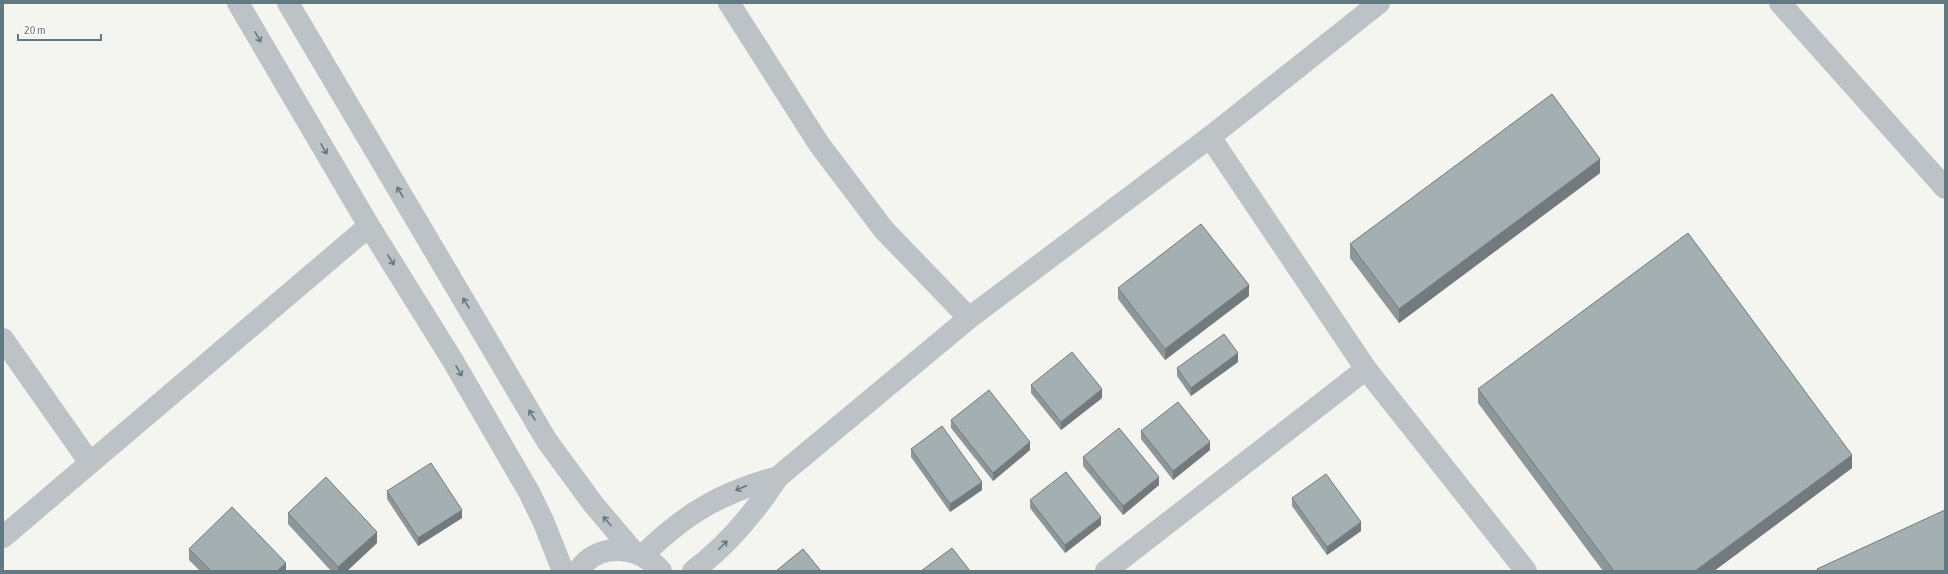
<svg xmlns="http://www.w3.org/2000/svg" width="1948" height="574" font-family="'Asap Condensed',sans-serif">
	<rect width="100%" height="100%" fill="#f4f4f0"/>
	<g fill="none" stroke-linecap="round" stroke-linejoin="round">
		<!-- minor -->
		<g stroke="#bcc2c5" stroke-width="22">
			<path d="M238,3l131,223 84,135 76,131 15,31 19,48"/>
			<path d="M288,3l259,438 47,64 39,46"/>
			<path d="M729,3l90,141 65,86 85,88"/>
			<path d="M1780,3l165,185"/>
			<path d="M1210,137l156,232 160,202"/>
			<path d="M3,339l87,124"/>
			<path d="M3,537l366,-311"/>
			<path d="M643,555c43,-42 77,-62 135,-78"/>
			<path d="M578,571c20,-30 62,-26 83,0"/>
			<path d="M693,571c35,-26 62,-59 85,-94l191,-159 241,-181 169,-134"/>
			<path d="M1106,571l260,-202"/>
		</g>
	</g>
	<!-- wall -->
	<g fill="#8d9699">
		<path d="M1600,173l-201,150 -49,-65v-14z"/>
		<path d="M1118,288l131,8 -84,64 -47,-61z"/>
		<path d="M1238,362l-47,34 -14,-20v-8z"/>
		<path d="M1031,385l71,13 -41,32 -30,-37z"/>
		<path d="M1478,389l374,79 -138,103h-111l-125,-168z"/>
		<path d="M951,420l79,30 -37,31 -42,-53z"/>
		<path d="M1141,431l69,19 -37,30 -32,-41z"/>
		<path d="M911,449l71,41 -32,22 -39,-55z"/>
		<path d="M1083,457l76,28 -36,30 -40,-49z"/>
		<path d="M387,491l75,27 -44,28 -31,-47z"/>
		<path d="M1292,498l69,33 -34,24 -35,-49z"/>
		<path d="M1030,500l71,25 -36,28 -35,-45z"/>
		<path d="M288,513l89,30 -30,28h-16l-43,-47z"/>
		<path d="M189,549l97,22h-86l-11,-11z"/>
	</g>
	<!-- shaded-wall -->
	<g fill="#737a7d">
		<path d="M1600,159v14l-201,150v-14z"/>
		<path d="M1249,285v11l-84,64v-11z"/>
		<path d="M1238,353v9l-47,34v-8z"/>
		<path d="M1102,389v9l-41,32v-8z"/>
		<path d="M1030,442v8l-37,31v-8z"/>
		<path d="M1210,442v8l-37,30v-9z"/>
		<path d="M1852,455v13l-138,103h-19z"/>
		<path d="M1159,477v8l-36,30v-9z"/>
		<path d="M982,482v8l-32,22v-8z"/>
		<path d="M462,510v8l-44,28v-8z"/>
		<path d="M1101,517v8l-36,28v-8z"/>
		<path d="M1361,522v9l-34,24v-8z"/>
		<path d="M377,532v11l-30,28h-9v-4z"/>
		<path d="M286,563v8h-9z"/>
	</g>
	<!-- building -->
	<g fill="#a4afb2" stroke="#737a7d">
		<path d="M1552,94l48,65 -201,150 -49,-65z"/>
		<path d="M1201,224l48,61 -84,64 -47,-61z"/>
		<path d="M1688,233l164,222 -157,116h-81l-136,-182z"/>
		<path d="M1224,334l14,19 -47,35 -14,-20z"/>
		<path d="M1072,352l30,37 -41,33 -30,-37z"/>
		<path d="M989,390l41,52 -37,31 -42,-53z"/>
		<path d="M1178,402l32,40 -37,29 -32,-40z"/>
		<path d="M942,426l40,56 -32,22 -39,-55z"/>
		<path d="M1119,428l40,49 -36,29 -40,-49z"/>
		<path d="M431,463l31,47 -44,28 -31,-47z"/>
		<path d="M1066,472l35,45 -36,28 -35,-45z"/>
		<path d="M1326,474l35,48 -34,25 -35,-49z"/>
		<path d="M326,477l51,55 -39,35 -50,-54z"/>
		<path d="M232,507l54,56 -9,8h-66l-22,-22z"/>
		<path d="M1945,510v61h-127l-1,-2z"/>
		<path d="M952,548l18,23h-49z"/>
		<path d="M803,549l18,22h-45z"/>
	</g>
	<!-- one-way arrows -->
	<defs><path id="oneway-shaft" d="M-6 0H5M1.5-3L5.5 0L1.5 3" fill="none" stroke-width="1.6" stroke-linecap="round" stroke-linejoin="round"/></defs>
	<g stroke="#627982">
		<use href="#oneway-shaft" transform="translate(258 37) rotate(60)"/>
		<use href="#oneway-shaft" transform="translate(324 149) rotate(60)"/>
		<use href="#oneway-shaft" transform="translate(400 192) rotate(-121)"/>
		<use href="#oneway-shaft" transform="translate(391 260) rotate(58)"/>
		<use href="#oneway-shaft" transform="translate(466 303) rotate(-121)"/>
		<use href="#oneway-shaft" transform="translate(459 371) rotate(60)"/>
		<use href="#oneway-shaft" transform="translate(532 415) rotate(-121)"/>
		<use href="#oneway-shaft" transform="translate(741 488) rotate(157)"/>
		<use href="#oneway-shaft" transform="translate(607 521) rotate(-130)"/>
		<use href="#oneway-shaft" transform="translate(723 545) rotate(-45)"/>
	</g>
	<!-- border -->
	<rect width="1948" height="574" fill="none" stroke="#627982" stroke-width="8"/>
	<!-- scale -->
	<path d="M18 34v6h83v-6" fill="none" stroke="#627982" stroke-width="2"/>
	<text x="24" y="34" font-size="12" fill="#627982" stroke="#ffffff" stroke-width="3" paint-order="stroke">20 m</text>
</svg>
